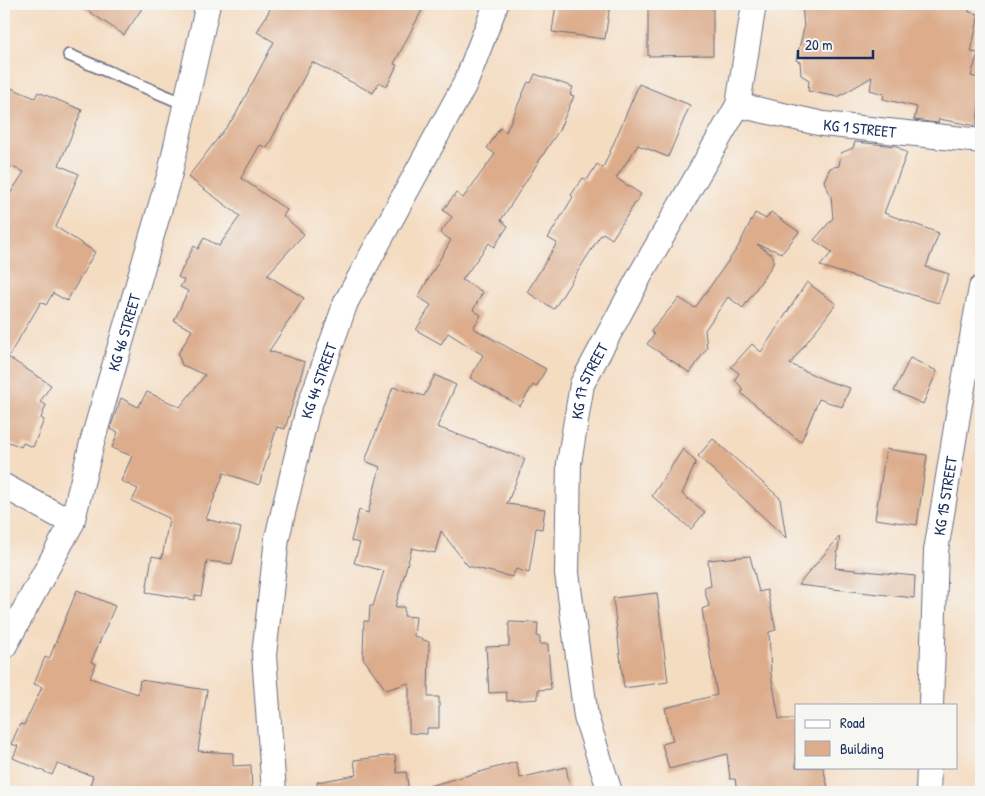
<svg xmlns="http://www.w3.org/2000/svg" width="985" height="796" font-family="'Patrick Hand',sans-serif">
	<rect width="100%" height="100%" fill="#f6f6f2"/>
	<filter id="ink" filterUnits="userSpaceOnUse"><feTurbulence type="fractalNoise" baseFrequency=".02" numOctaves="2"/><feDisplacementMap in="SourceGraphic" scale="10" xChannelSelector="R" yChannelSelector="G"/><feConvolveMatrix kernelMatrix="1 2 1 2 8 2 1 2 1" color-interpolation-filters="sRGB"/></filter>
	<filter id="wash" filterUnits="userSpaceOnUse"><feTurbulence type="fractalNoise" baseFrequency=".0096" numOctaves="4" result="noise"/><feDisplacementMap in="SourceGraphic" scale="20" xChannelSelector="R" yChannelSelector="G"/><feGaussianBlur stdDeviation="1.12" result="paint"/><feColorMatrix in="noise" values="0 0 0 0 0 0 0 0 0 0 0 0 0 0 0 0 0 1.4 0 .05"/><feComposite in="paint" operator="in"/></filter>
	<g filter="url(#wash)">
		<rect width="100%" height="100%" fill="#f4dcc1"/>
		<g id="blocks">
			<!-- building -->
			<g fill="#dcac8b">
				<path d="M78,4h67l-21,31z"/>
				<path d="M273,4h152l-31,60 3,1 -10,21 -8,-4 -6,11 -61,-31 -45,86 -7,-3 -19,33 46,32 -4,6 21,18 -37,41 37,23 -35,53 36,11 -20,67 -8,-2 -18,58 -35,-12 -18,46 35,9 -9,36 -25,-3 -6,35 -6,-1v5l-49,-8 6,-36 10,2 7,-40 -37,-17 6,-12 -17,-8 11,-25 -20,-8 6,-16 -8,-3 11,-31 17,9 9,-15 33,15 25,-32 -23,-10 -4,-11 14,-24 -18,-9 14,-30 -8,-4 4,-7 -6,-3 16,-31 4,3 6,-11 15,8 21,-30 -52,-39 47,-61 39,-74 -17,-10z"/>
				<path d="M556,4h54l-5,35 -53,-7z"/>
				<path d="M648,4h65v51l-65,1z"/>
				<path d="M802,4h168l-1,8 10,2 -8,38 7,1 -7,23 10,3v23h-2l-2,24 -38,-7 -1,4 -24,-3 3,-13 -34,-8 1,-5 -14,-4 2,-13 -34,20 -30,-6 1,-11 -8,-5 -1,-13 -4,-2 8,-32z"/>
				<path d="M535,74l38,13 -3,8 4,1 -15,34 -58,90 7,6 -14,21 -5,-4 -27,37 21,12 -10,18 8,5 -8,13 73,41 -10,18 -3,-2 -13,21 -50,-28 13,-23 -35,-22 -7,11 -25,-14 15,-25 -13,-8 33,-57 -11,-7 12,-16 -9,-7 13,-17 7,5 32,-44 -8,-6 13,-20 6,4 22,-50 3,1z"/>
				<path d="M639,84l51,21 -22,52 -30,-12 -22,33 25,16 -29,45 -9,-6 -3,3 -46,73 -27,-17 30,-49 -9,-5 25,-41 -2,-2 12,-17 4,2 10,-16 6,4z"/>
				<path d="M4,85l31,13 3,-6 44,18 -23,55 20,9 -23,53 39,25 -28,49 -14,-8 -7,12 -5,-3 -33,55 43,28 -11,17 6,3 -5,13 3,2 -11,27 -10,-4 -2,4 -17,-7v-237l20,-31 -20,-8z"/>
				<path d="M855,142l41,4 11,7 -23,60 55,20 -13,34 23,7 -11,29 -118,-37 12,-14 -18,-12 19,-22 -2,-21 -7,-16 6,-13 9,-2 2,-13 12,-5z"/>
				<path d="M771,212l28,20 -17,21 -25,-9 16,12v8l-30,44 -15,-11 -23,33 2,18 -17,25 -43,-29 7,-9 -3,-4 28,-33 16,10 43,-61 17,-34 11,6z"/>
				<path d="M807,282l29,22 -46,60 37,17 23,7 -8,19 -23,-8 -18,43 -59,-48v-6l-7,-8 4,-7 -8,-6 21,-23 9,8z"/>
				<path d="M910,358l27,13 -14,33 -29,-13z"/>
				<path d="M435,375l21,10 -19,42 88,32 -18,45 38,5 -3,20 -6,-1 -7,45 -13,-4 -4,8 -44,-11 -27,-35 -6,22 -23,-5 -17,59h9v9l12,1 -2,19 15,6 -1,55h11v31h-12v6l-18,-1v-50l-23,7 -23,-32 1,-37h5l1,-15h3l11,-35 -30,-8 6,-20 -9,-2 8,-31 9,3 12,-46 -15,-6 28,-74 31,9z"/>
				<path d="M713,439l67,59 6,40 -88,-82z"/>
				<path d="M683,449l13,13 -14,32 23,18 -14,17 -39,-33z"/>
				<path d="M886,449l41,6 -10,70 -42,-6z"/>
				<path d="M840,536l-5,32 80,8 -1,22 -116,-13z"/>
				<path d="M750,556l9,36 8,-2 9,40 -7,2 2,42 8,45h17v48h27l6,25h-92l-2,-13h-5l-3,-25 -58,15 -7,-25 11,-3 -8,-33 52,-13 -15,-86 7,-3 -5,-18 7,-2 -3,-26z"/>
				<path d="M77,590l38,16 -24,56 5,2 -6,14 48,16 2,-14 67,10 -9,61 35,2v13l18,-1 1,27h-146l-17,-4 4,-12 -36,-12 -5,11 -39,-17 5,-12 -7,-2 9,-20 4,1 18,-38 -8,-3 11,-27 4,2z"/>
				<path d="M657,593l11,89 -44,6 -11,-90z"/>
				<path d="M509,622l29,1 -1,14h3v7h8l3,45 -13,1v9l-31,2 -1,-9 -17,1 -3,-46 23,-1z"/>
				<path d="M395,755l2,18 9,-1 3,20h-91l-1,-10 39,-7 -2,-15z"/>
				<path d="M516,762l4,16 46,-11 5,25h-141l-1,-6z"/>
			</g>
		</g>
	</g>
	<g filter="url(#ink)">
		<use href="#blocks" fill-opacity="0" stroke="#676c81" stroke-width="1"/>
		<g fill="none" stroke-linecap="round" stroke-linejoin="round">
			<defs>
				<path id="lane" d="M69,55l118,50"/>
				<g id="street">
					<path id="s1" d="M738,105l85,19 158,17"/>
					<path d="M4,486l68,37"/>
					<path id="s2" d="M4,647l68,-124 21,-84 77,-266 38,-169"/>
					<path id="s3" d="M931,705l5,-154 23,-142 22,-121"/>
					<path id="s4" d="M274,792l-10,-137 13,-117 30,-125 39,-111 120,-220 30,-78"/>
					<path id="s5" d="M610,792l-24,-75 -19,-144 2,-110 13,-79 61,-114 95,-165 16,-101"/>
					<path d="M928,792l1,-25"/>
				</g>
			</defs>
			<!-- lane casing -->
			<use href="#lane" stroke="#676c81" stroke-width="14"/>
			<!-- street casing -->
			<use href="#street" stroke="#676c81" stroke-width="26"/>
			<!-- lane -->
			<use href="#lane" stroke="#fff" stroke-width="11"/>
			<!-- street -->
			<use href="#street" stroke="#fff" stroke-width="24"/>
		</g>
	</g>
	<g text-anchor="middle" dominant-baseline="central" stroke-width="5" stroke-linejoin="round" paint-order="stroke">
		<!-- street labels -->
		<g font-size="16" fill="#1b2f5e" stroke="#f6f6f2">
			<text stroke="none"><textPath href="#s1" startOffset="124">KG 1 STREET</textPath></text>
			<text stroke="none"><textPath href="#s2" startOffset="339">KG 46 STREET</textPath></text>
			<text stroke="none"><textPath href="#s4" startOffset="418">KG 44 STREET</textPath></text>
			<text stroke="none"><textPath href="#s5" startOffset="419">KG 17 STREET</textPath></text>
			<text stroke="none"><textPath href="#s3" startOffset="210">KG 15 STREET</textPath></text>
		</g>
	</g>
	<!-- margin -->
	<rect width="985" height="796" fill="none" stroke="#f6f6f2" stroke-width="20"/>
	<!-- legend -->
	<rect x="795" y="704" width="162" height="65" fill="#f6f6f2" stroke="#9ea6b7"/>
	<rect x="805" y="720" width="25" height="8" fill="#ffffff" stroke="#9ea6b7"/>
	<text x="840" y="728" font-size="15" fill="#1b2f5e">Road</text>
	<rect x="805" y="741" width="25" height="15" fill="#dcac8b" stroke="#9ea6b7"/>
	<text x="840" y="754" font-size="15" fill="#1b2f5e">Building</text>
	<!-- scale -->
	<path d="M798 50v8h75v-8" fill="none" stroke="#1b2f5e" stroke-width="2.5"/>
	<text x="805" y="50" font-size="15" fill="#1b2f5e" stroke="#f6f6f2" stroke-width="4" paint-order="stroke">20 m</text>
</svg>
